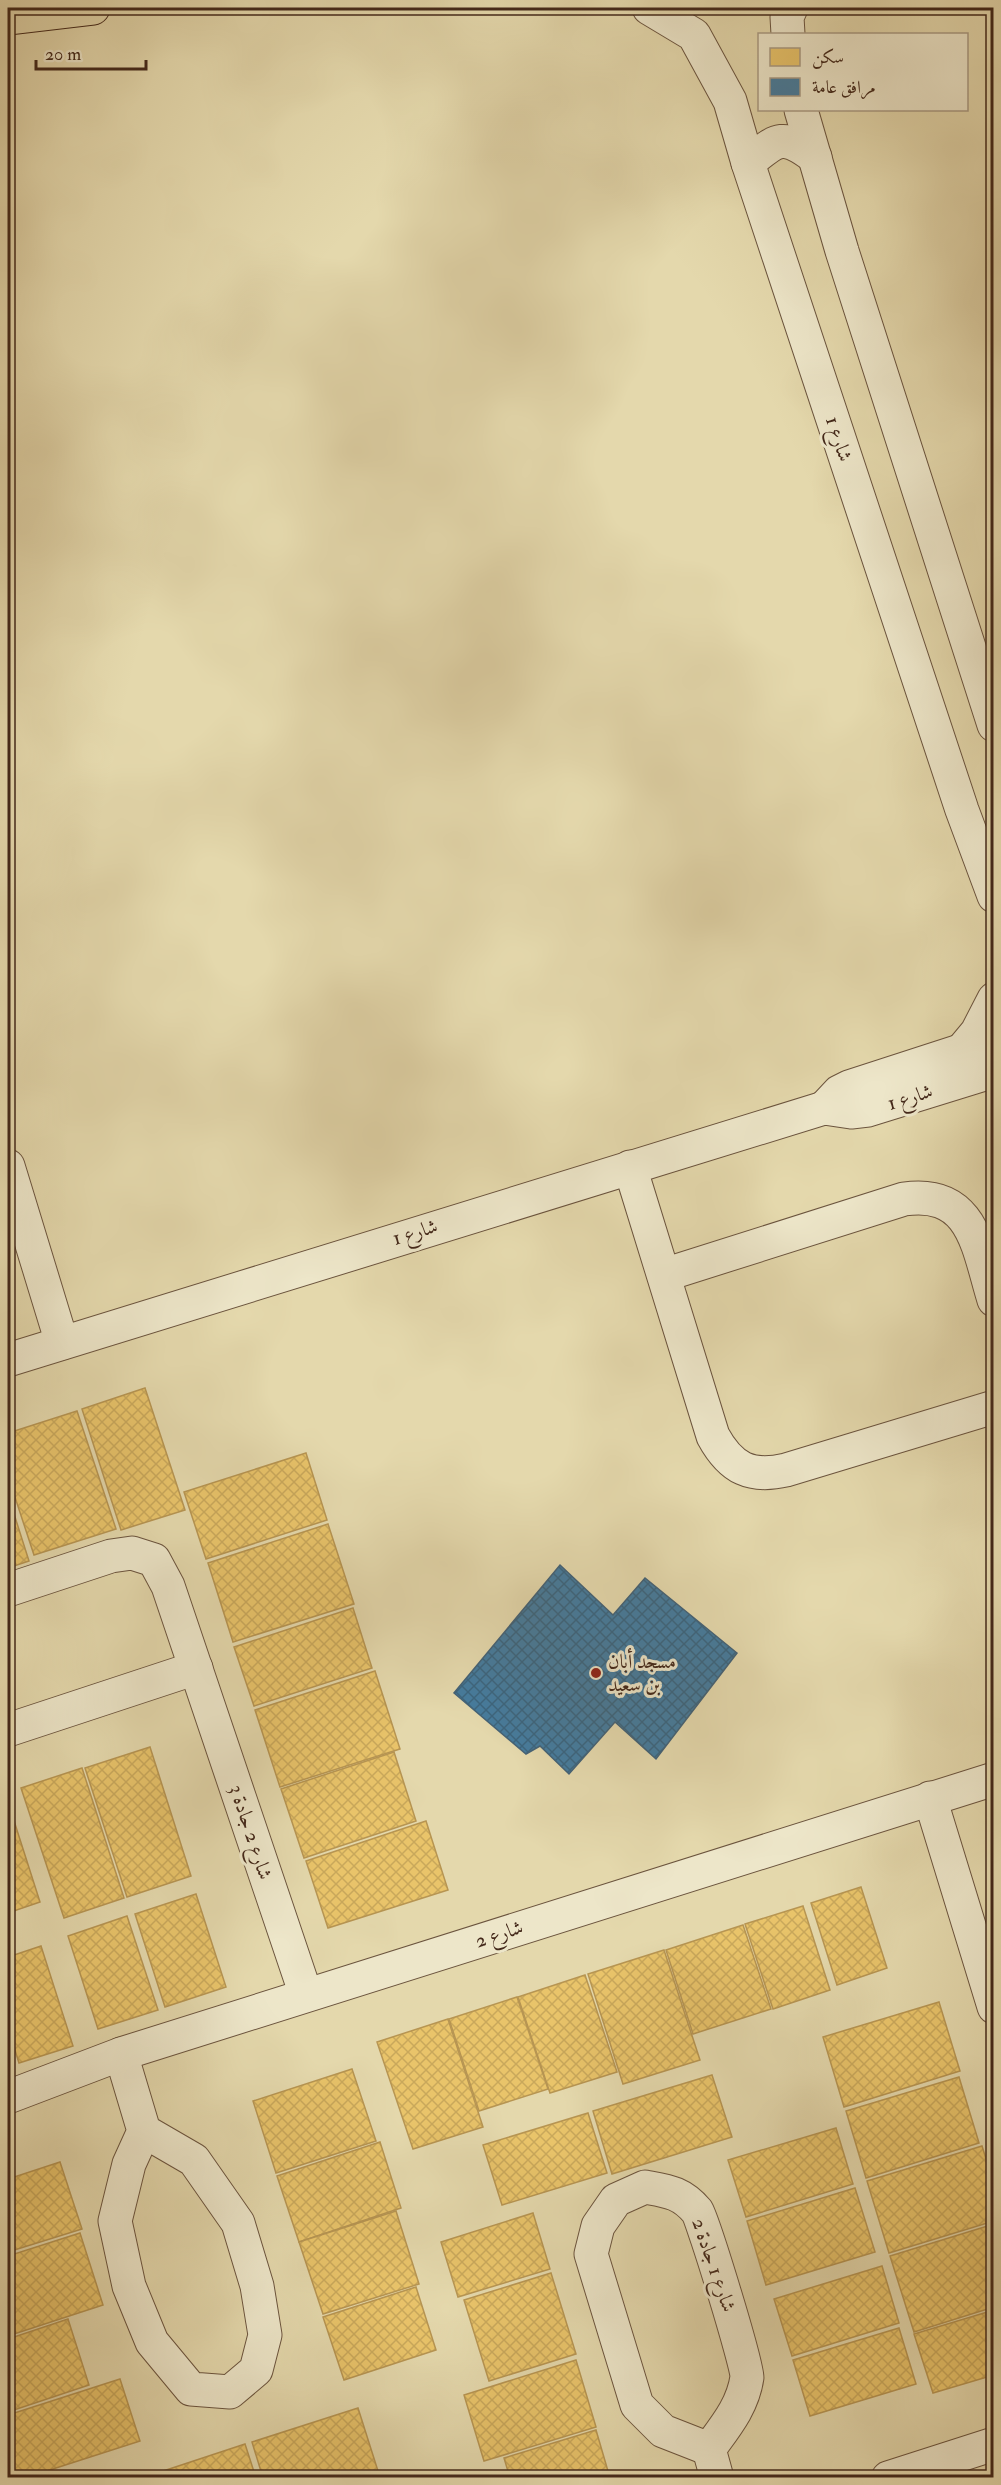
<svg xmlns="http://www.w3.org/2000/svg" width="1001" height="2485" font-family="'IM FELL Double Pica',Amiri,serif">
	<defs>
		<pattern id="homes-cross-hatch" width="8" height="8" patternUnits="userSpaceOnUse" patternTransform="scale(1.5)"><rect width="8" height="8" fill="#e9c46a"/><path d="M0 0l8 8M0 8l8-8" fill="none" stroke="#c9a85b"/></pattern>
		<pattern id="public-cross-hatch" width="8" height="8" patternUnits="userSpaceOnUse" patternTransform="scale(1.5)"><rect width="8" height="8" fill="#457b9d"/><path d="M0 0l8 8M0 8l8-8" fill="none" stroke="#3b657f"/></pattern>
	</defs>
	<rect width="100%" height="100%" fill="#e4d8ac"/>
	<filter id="stains"><feTurbulence type="fractalNoise" baseFrequency=".00333" numOctaves="4"/><feColorMatrix values="0 0 0 0 .2 0 0 0 0 .09 0 0 0 0 .02 0 0 0 .5 -.17"/></filter>
	<radialGradient id="worn" r=".72"><stop offset=".6" stop-color="#630" stop-opacity="0"/><stop offset="1" stop-color="#630" stop-opacity=".3"/></radialGradient>
	<!-- homes -->
	<g fill="url(#homes-cross-hatch)" stroke="#b79552" stroke-width="1.5">
		<path d="M145,1388l40,122 -64,20 -39,-121z"/>
		<path d="M77,1411l39,118 -82,26 -26,-79v-43z"/>
		<path d="M306,1453l21,67 -121,39 -22,-67z"/>
		<path d="M8,1495l21,66 -21,7z"/>
		<path d="M328,1524l26,80 -121,38 -25,-79z"/>
		<path d="M353,1608l19,60 -118,38 -20,-59z"/>
		<path d="M375,1671l25,78 -120,38 -25,-77z"/>
		<path d="M150,1747l41,129 -64,21 -42,-129z"/>
		<path d="M394,1752l22,69 -112,37 -23,-69z"/>
		<path d="M82,1768l42,130 -60,20 -43,-130z"/>
		<path d="M8,1802l32,100 -32,11z"/>
		<path d="M426,1821l22,69 -120,38 -22,-67z"/>
		<path d="M861,1887l26,81 -50,17 -26,-82z"/>
		<path d="M196,1894l30,93 -61,20 -30,-93z"/>
		<path d="M803,1906l27,84 -57,19 -28,-85z"/>
		<path d="M127,1916l31,94 -60,19 -30,-93z"/>
		<path d="M743,1925l28,84 -78,25 -27,-84z"/>
		<path d="M41,1946l32,100 -54,17 -11,-35v-71z"/>
		<path d="M664,1950l36,110 -77,24 -35,-110z"/>
		<path d="M585,1975l32,97 -67,21 -32,-96z"/>
		<path d="M517,1997l31,92 -69,22 -30,-92z"/>
		<path d="M939,2002l21,69 -116,36 -21,-70z"/>
		<path d="M448,2019l35,108 -70,22 -36,-107z"/>
		<path d="M8,2045l5,19 -5,2z"/>
		<path d="M352,2069l24,72 -100,32 -23,-72z"/>
		<path d="M712,2075l20,62 -120,37 -19,-63z"/>
		<path d="M959,2077l20,66 -113,35 -20,-67z"/>
		<path d="M588,2113l19,60 -105,32 -19,-60z"/>
		<path d="M836,2128l17,56 -107,33 -18,-57z"/>
		<path d="M380,2142l21,66 -102,34 -22,-66z"/>
		<path d="M982,2146l12,38v37l-105,32 -22,-72z"/>
		<path d="M60,2162l22,67 -74,23v-73z"/>
		<path d="M855,2188l20,64 -109,33 -19,-64z"/>
		<path d="M396,2211l23,73 -96,30 -24,-72z"/>
		<path d="M533,2213l17,56 -92,28 -17,-55z"/>
		<path d="M994,2224v83l-80,25 -24,-76z"/>
		<path d="M80,2233l23,72 -95,31v-80z"/>
		<path d="M882,2266l17,57 -107,33 -18,-57z"/>
		<path d="M551,2273l25,81 -87,27 -25,-81z"/>
		<path d="M416,2287l20,63 -92,30 -21,-63z"/>
		<path d="M994,2310v65l-61,18 -19,-59z"/>
		<path d="M68,2319l21,66 -81,27v-73z"/>
		<path d="M899,2328l17,56 -106,32 -17,-56z"/>
		<path d="M576,2360l20,67 -112,34 -20,-66z"/>
		<path d="M120,2379l20,62 -115,37h-9l-8,-26v-37z"/>
		<path d="M358,2408l20,63 -20,7h-95l-11,-36z"/>
		<path d="M596,2430l14,48h-100l-6,-20z"/>
		<path d="M245,2444l11,34h-114z"/>
	</g>
	<!-- public -->
	<path fill="url(#public-cross-hatch)" stroke="#446276" stroke-width="1.5" d="M560,1565l53,50 32,-37 92,75 -81,106 -41,-37 -46,52 -29,-28 -14,8 -72,-61z"/>
	<g fill="none" stroke-linecap="round" stroke-linejoin="round">
		<defs>
			<g id="minor">
				<path d="M649,8l45,27 36,66 18,62 214,647 32,86"/>
				<path d="M788,34l-1,-17 4,-9"/>
				<path d="M801,110l41,141 152,474"/>
				<path d="M748,163c30,-25 34,-30 67,-6"/>
				<path d="M962,1050l15,-18 17,-33"/>
				<path d="M824,1108l15,-16 10,-5 145,-47"/>
				<path d="M8,1166l54,177"/>
				<path d="M630,1167l83,269c18,33 38,42 73,34l208,-63"/>
				<path d="M664,1275l240,-76c70,-10 74,50 90,101"/>
				<path d="M8,1360l816,-252 27,4 17,-2 126,-39"/>
				<path d="M8,1590l103,-34 21,-3 22,7 14,26 138,409"/>
				<path d="M8,1730l188,-62"/>
				<path d="M930,1798l64,209"/>
				<path d="M121,2054l23,77 -15,33 -14,57 14,65 23,56 39,47 39,3 26,-22 9,-35 -8,-49 -19,-63 -44,-63 -50,-29"/>
				<path d="M8,2097l113,-43 873,-275"/>
				<path d="M645,2187c22,4 36,5 52,24 6,9 51,156 50,166 -4,29 -22,50 -38,72l-46,-18 -26,-26 -46,-151 7,-28 18,-26z"/>
				<path d="M709,2449l8,29"/>
				<path d="M888,2478l106,-34"/>
			</g>
			<path id="major" d="M8,18l85,-10"/>
		</defs>
		<!-- minor casing -->
		<use href="#minor" stroke="#6b543e" stroke-width="35"/>
		<!-- major casing -->
		<use href="#major" stroke="#43281a" stroke-width="35"/>
		<!-- minor -->
		<use href="#minor" stroke="#ede6c9" stroke-width="33"/>
		<!-- major -->
		<use href="#major" stroke="#e4d8ac" stroke-width="33"/>
	</g>
	<!-- markers -->
	<circle fill="#8f2418" stroke="#ede6c9" stroke-width="2" cx="596" cy="1673" r="6"/>
	<g text-anchor="middle" dominant-baseline="central" stroke-width="6" stroke-linejoin="round" paint-order="stroke">
		<!-- street labels -->
		<g font-size="20" fill="#43281a" stroke="#ede6c9">
			<text transform="translate(839 439) rotate(72)">شارع 1</text>
			<text transform="translate(910 1097) rotate(-17)">شارع 1</text>
			<text transform="translate(415 1232) rotate(-17)">شارع 1</text>
			<text transform="translate(251 1832) rotate(72)">شارع 2 جادة 3</text>
			<text transform="translate(499 1934) rotate(-18)">شارع 2</text>
			<text transform="translate(714 2265) rotate(71)">شارع 1 جادة 2</text>
		</g>
		<!-- poi labels -->
		<g font-size="20" fill="#43281a" stroke="#ede6c9" text-anchor="start">
			<text x="608" y="1661">مسجد أبان<tspan x="608" dy="23">بن سعيد</tspan></text>
		</g>
	</g>
	<!-- margin -->
	<rect width="1001" height="2485" fill="none" stroke="#e4d8ac" stroke-width="30"/>
	<rect x="9" y="9" width="983" height="2467" fill="none" stroke="#43281a" stroke-width="3"/>
	<rect x="15" y="15" width="971" height="2455" fill="none" stroke="#43281a" stroke-width="1.5"/>
	<!-- legend -->
	<rect x="758" y="33" width="210" height="78" fill="#ede6c9" stroke="#a99a83" stroke-width="1.5"/>
	<rect x="770" y="48" width="30" height="18" fill="#e9c46a" stroke="#a99a83" stroke-width="1.5"/>
	<text x="812" y="63" font-size="18" fill="#43281a">سكن</text>
	<rect x="770" y="78" width="30" height="18" fill="#457b9d" stroke="#a99a83" stroke-width="1.5"/>
	<text x="812" y="93" font-size="18" fill="#43281a">مرافق عامة</text>
	<!-- scale -->
	<path d="M36 60v9h110v-9" fill="none" stroke="#43281a" stroke-width="3"/>
	<text x="45" y="60" font-size="18" fill="#43281a" stroke="#ede6c9" stroke-width="4.5" paint-order="stroke">20 m</text>
	<rect width="100%" height="100%" filter="url(#stains)"/>
	<rect width="100%" height="100%" fill="url(#worn)"/>
</svg>
